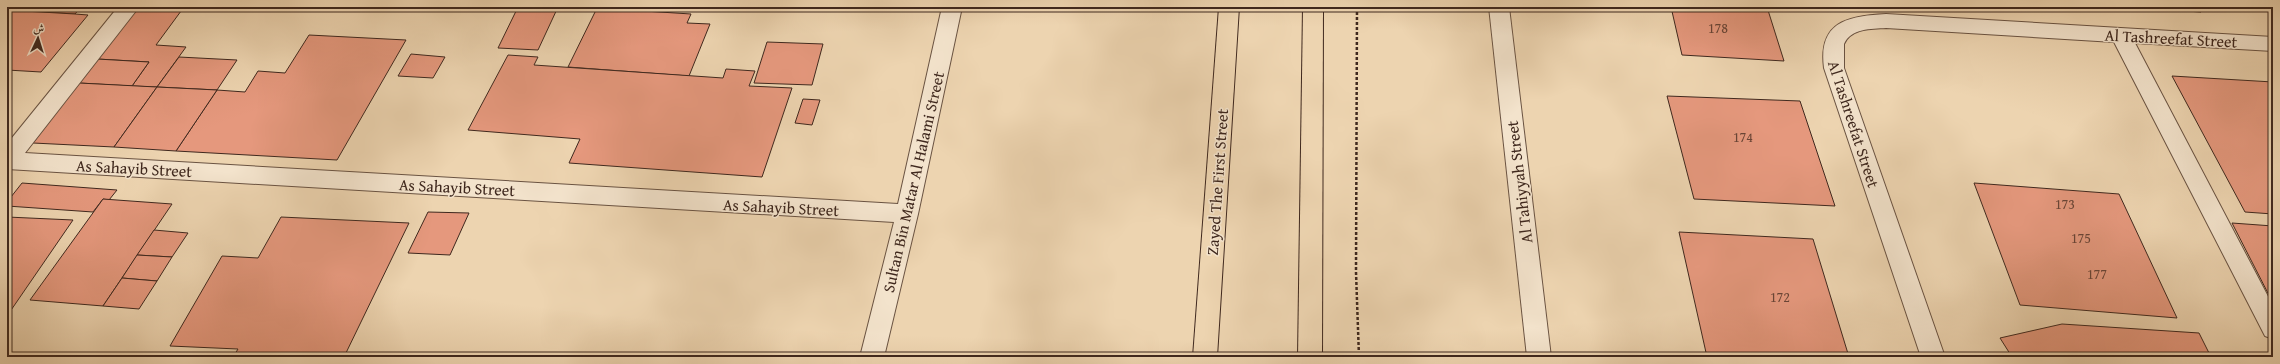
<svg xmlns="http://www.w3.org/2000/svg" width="2280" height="364" font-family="'Gentium Book Plus',Amiri,serif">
	<rect width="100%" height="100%" fill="#edd4b0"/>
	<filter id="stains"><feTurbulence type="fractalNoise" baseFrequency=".005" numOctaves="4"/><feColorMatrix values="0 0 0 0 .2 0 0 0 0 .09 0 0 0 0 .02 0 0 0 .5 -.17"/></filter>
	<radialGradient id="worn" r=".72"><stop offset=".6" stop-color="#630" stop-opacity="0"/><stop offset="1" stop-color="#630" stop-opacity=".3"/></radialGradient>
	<!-- building -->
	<g fill="#e5987d" stroke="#3f281e">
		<path d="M46,7h35l-6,7 -33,-2z"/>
		<path d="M137,7h47l-28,38 30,2 -29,40 -25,-1 17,-24 -52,-3z"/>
		<path d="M518,7h40l-20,43 -40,-2z"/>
		<path d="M1671,7h96l17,54 -102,-6z"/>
		<path d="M2125,7h73l3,5z"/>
		<path d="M597,8l94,6 -4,9 23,1 -21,52 -121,-9z"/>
		<path d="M7,10l68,4 13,1 -47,57 -34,-2z"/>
		<path d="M309,35l97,5 -69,120 -161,-9 41,-61 28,2 13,-21 27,2z"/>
		<path d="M767,42l56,2 -11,41 -58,-2z"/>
		<path d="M411,54l34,3 -12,21 -35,-2z"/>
		<path d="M508,55l30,2 -4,8 189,13 3,-9 29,2 -6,15 43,2 -30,89 -193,-14 11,-24 -112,-9z"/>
		<path d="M179,57l58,3 -20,30 -60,-3z"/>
		<path d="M97,59l52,3 -17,24 -53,-3z"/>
		<path d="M2172,76l101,6v132l-28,-2z"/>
		<path d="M79,83l78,4 -43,60 -81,-4z"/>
		<path d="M157,87l60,3 -41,61 -62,-4z"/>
		<path d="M1667,96l133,5 35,105 -141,-7z"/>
		<path d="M803,99l17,1 -8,25 -17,-2z"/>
		<path d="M22,183l95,7 -8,10 -6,-1 -10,13 -86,-6v-4z"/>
		<path d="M1974,183l145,11 58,124 -157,-13z"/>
		<path d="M103,199l69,5 -69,102 -73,-6z"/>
		<path d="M428,212l41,1 -19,42 -42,-2z"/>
		<path d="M7,217l66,3 -66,96z"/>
		<path d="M281,217l128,6 -65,134h-111l5,-8 -68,-3 52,-90 36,2z"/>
		<path d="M2232,223l41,3v77z"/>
		<path d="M154,230l34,3 -16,24 -35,-2z"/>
		<path d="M1679,232l134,7 36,118h-142z"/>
		<path d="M137,255l35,2 -15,24 -35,-3z"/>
		<path d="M122,278l35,3 -18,28 -36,-3z"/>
		<path d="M2062,324l137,9 12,24h-199l-12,-19z"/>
	</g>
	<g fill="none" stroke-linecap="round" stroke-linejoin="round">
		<defs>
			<g id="minor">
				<path d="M118,7h21l-114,146 873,51 44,-197h20l-44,207 -34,143h-24l34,-135 -887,-53v-25z"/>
				<path d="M1489,7h20l42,350h-24z"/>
				<path d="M1886,14l387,23v14l-138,-8 138,263v33l-8,-3 -151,-294 -228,-14c-15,1 -35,0 -42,16v24l101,289h-24l-97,-289c-6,-46 23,-52 62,-54z"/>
			</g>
			<g id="major">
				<path d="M1219,7h20l-22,350h-24z"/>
				<path d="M1303,7h20l-1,350h-24z"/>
			</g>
		</defs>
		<!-- minor casing -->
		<use href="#minor" stroke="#6a5342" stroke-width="2"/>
		<!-- major casing -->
		<use href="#major" stroke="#3f281e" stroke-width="2"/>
		<!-- path -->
		<path stroke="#3f281e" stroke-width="2.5" stroke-dasharray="3 2" stroke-linecap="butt" d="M1357,7l-1,265 3,85"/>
		<!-- minor -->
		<use href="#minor" fill="#f3e3cc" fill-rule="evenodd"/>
		<!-- major -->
		<use href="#major" fill="#edd4b0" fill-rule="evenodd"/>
	</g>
	<g text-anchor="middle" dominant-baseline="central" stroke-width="3" stroke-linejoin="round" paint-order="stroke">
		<!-- number labels -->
		<g font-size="14" fill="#684436">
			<text x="1718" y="28">178</text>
			<text x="1743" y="137">174</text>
			<text x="2065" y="204">173</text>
			<text x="2081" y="238">175</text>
			<text x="2097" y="274">177</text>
			<text x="1780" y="297">172</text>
		</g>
		<!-- street labels -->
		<g font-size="16" fill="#3f281e" stroke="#f3e3cc">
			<text transform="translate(2171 38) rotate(3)">Al Tashreefat Street</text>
			<text transform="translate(1854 124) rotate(72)">Al Tashreefat Street</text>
			<text transform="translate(134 168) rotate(3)">As Sahayib Street</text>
			<text transform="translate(913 182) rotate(-77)">Sultan Bin Matar Al Halami Street</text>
			<text transform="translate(1217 182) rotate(-86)">Zayed The First Street</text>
			<text transform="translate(1519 182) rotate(-97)">Al Tahiyyah Street</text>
			<text transform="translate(457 187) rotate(3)">As Sahayib Street</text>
			<text transform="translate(781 207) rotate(3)">As Sahayib Street</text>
		</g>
	</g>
	<!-- margin -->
	<rect width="2280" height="364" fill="none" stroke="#edd4b0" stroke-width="24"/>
	<rect x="8" y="8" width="2264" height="348" fill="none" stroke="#3f281e" stroke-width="2"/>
	<rect x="12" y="12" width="2256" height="340" fill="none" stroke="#3f281e"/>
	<!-- north arrow -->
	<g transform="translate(38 38) rotate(4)" stroke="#f3e3cc" stroke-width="3" paint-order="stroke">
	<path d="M0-3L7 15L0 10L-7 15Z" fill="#3f281e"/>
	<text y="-6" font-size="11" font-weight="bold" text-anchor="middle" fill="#3f281e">ش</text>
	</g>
	<rect width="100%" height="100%" filter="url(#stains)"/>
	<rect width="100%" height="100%" fill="url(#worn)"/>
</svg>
